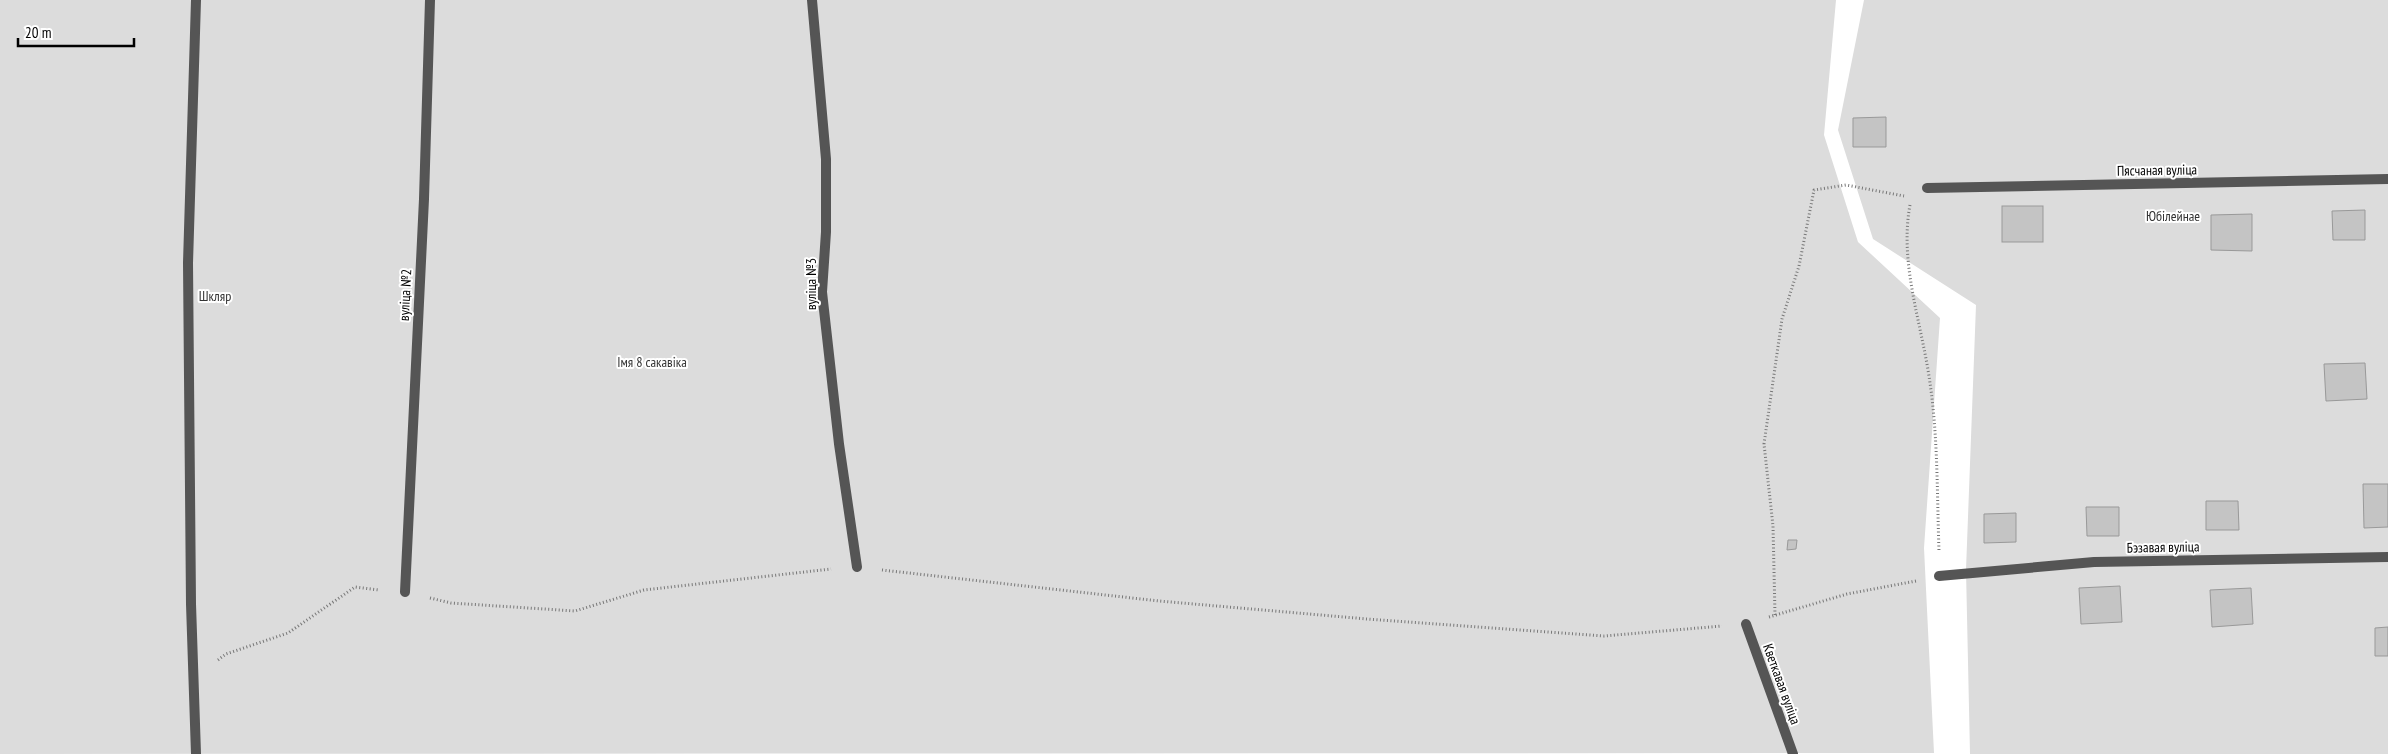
<svg xmlns="http://www.w3.org/2000/svg" width="2388" height="754" font-family="'PT Sans Narrow',sans-serif">
	<rect width="100%" height="100%" fill="#fff"/>
	<!-- green -->
	<g fill="#dcdcdc">
		<path d="M0,0h1836l-12,135 34,107 82,76 -16,230 10,205 -1934,1z"/>
		<path d="M1864,0h524v754h-418l-4,-184 10,-265 -103,-66 -35,-109z"/>
	</g>
	<!-- building -->
	<g fill="#c4c4c4" stroke="#999">
		<path d="M1886,117v30h-33v-29z"/>
		<rect x="2002" y="206" width="41" height="36"/>
		<path d="M2365,210v30h-32l-1,-29z"/>
		<path d="M2252,214v37l-41,-1v-35z"/>
		<path d="M2365,363l2,36 -41,2 -2,-37z"/>
		<path d="M2363,484h25v43l-24,1z"/>
		<path d="M2206,501h32l1,29h-33z"/>
		<path d="M2086,507h33v29h-32z"/>
		<path d="M2016,513v29l-32,1v-29z"/>
		<path d="M1788,540h9l-1,9 -9,1z"/>
		<path d="M2120,586l2,36 -41,2 -2,-36z"/>
		<path d="M2251,588l2,36 -41,3 -2,-37z"/>
		<path d="M2388,627v29h-13v-28z"/>
	</g>
	<g fill="none" stroke-linecap="round" stroke-linejoin="round">
		<!-- path -->
		<g stroke="#777" stroke-width="3" stroke-dasharray="1 2.5" stroke-linecap="butt">
			<path d="M1910,205c-11,59 12,119 20,178 8,55 7,112 9,168"/>
			<path d="M882,570l277,31 208,18 237,17 118,-10"/>
			<path d="M430,598l21,5 124,8 69,-21 187,-21"/>
			<path d="M1775,615l-2,-89 -9,-82 18,-125 17,-53 15,-76 32,-5 58,11"/>
			<path d="M1769,617l78,-23 69,-13"/>
			<path d="M218,660l8,-6 62,-21 67,-46 24,3"/>
		</g>
		<!-- service -->
		<path stroke="#555" stroke-width="10" d="M196,754l-5,-150 -3,-341 8,-263"/>
		<!-- minor -->
		<g stroke="#555" stroke-width="10">
			<path d="M812,0l14,159v73l-4,60 17,152 18,123"/>
			<path d="M1927,188l461,-9"/>
			<path d="M1939,576l155,-14 294,-5"/>
			<path d="M405,592l19,-393 6,-199"/>
			<path d="M1746,624l47,130"/>
		</g>
	</g>
	<g text-anchor="middle" dominant-baseline="central" stroke-width="4" stroke-linejoin="round" paint-order="stroke">
		<!-- street labels -->
		<g font-size="14" fill="#000" stroke="#fff">
			<text transform="translate(2157 170) rotate(-1)">Пясчаная вуліца</text>
			<text transform="translate(811 284) rotate(-90)">вуліца №3</text>
			<text transform="translate(405 295) rotate(-87)">вуліца №2</text>
			<text transform="translate(2163 547) rotate(-1)">Бэзавая вуліца</text>
			<text transform="translate(1782 684) rotate(70)">Кветкавая вуліца</text>
		</g>
		<!-- park labels -->
		<g font-size="14" fill="#333" stroke="#fff">
			<text x="2173" y="216">Юбілейнае</text>
			<text x="215" y="296">Шкляр</text>
			<text x="652" y="362">Імя 8 сакавіка</text>
		</g>
	</g>
	<!-- scale -->
	<path d="M18 38v8h116v-8" fill="none" stroke="#000000" stroke-width="2.5"/>
	<text x="25" y="38" font-size="15" fill="#000000" stroke="#ffffff" stroke-width="4" paint-order="stroke">20 m</text>
</svg>
